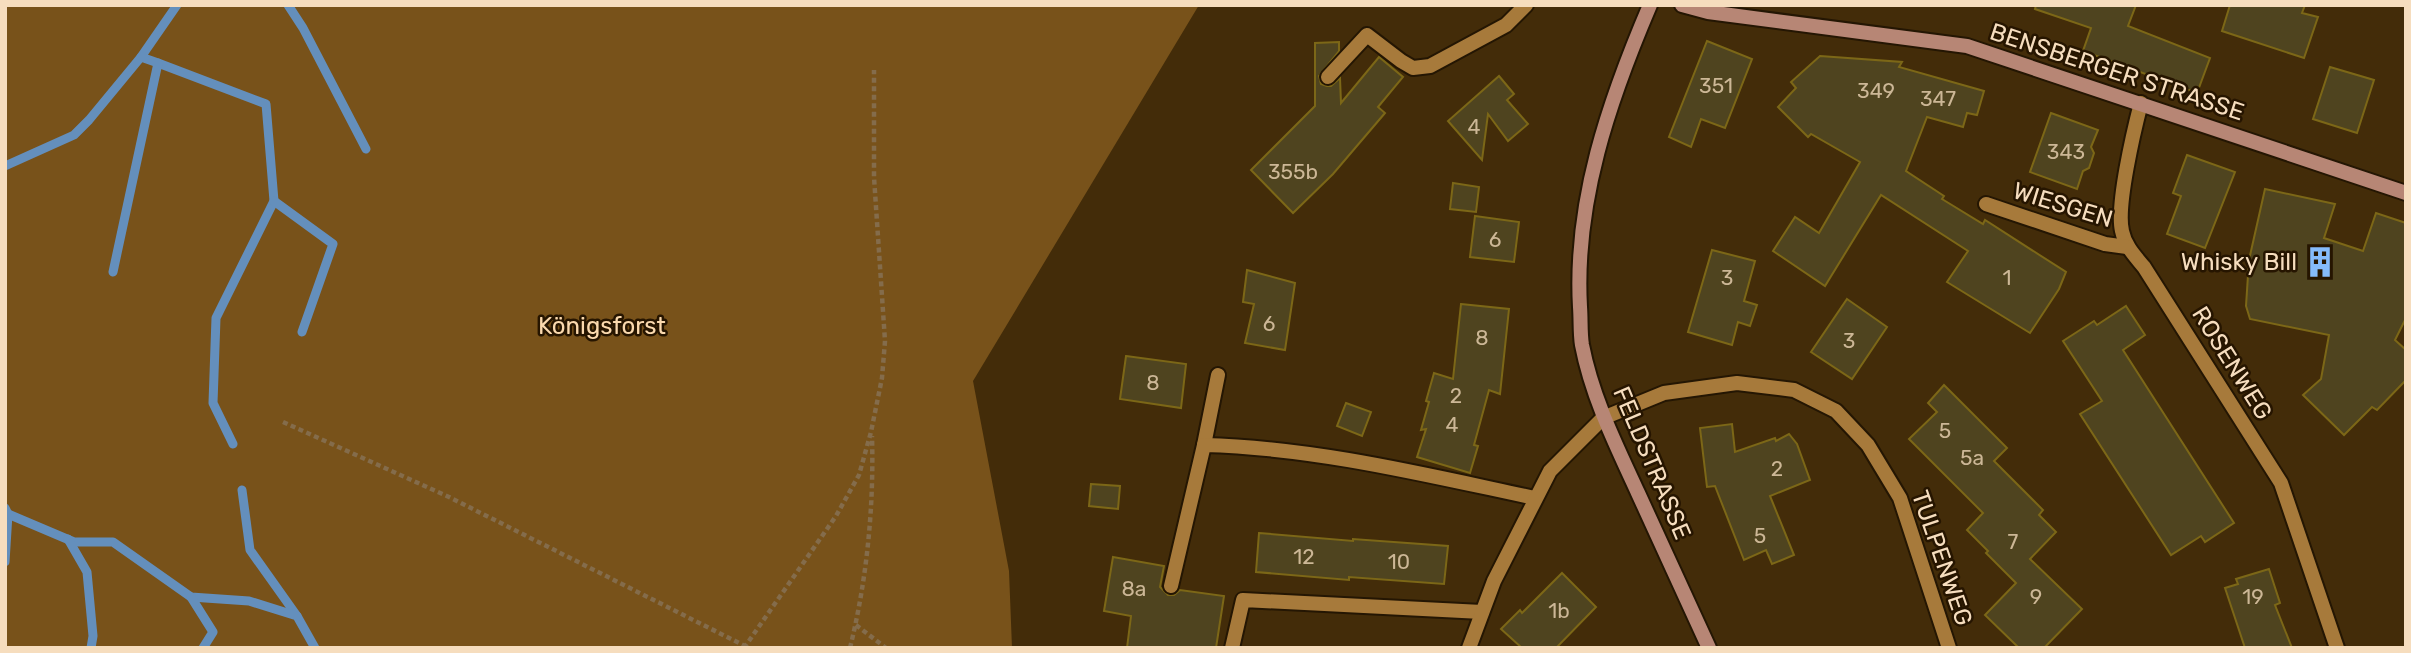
<svg xmlns="http://www.w3.org/2000/svg" width="2411" height="653" font-family="Rubik,sans-serif">
	<rect width="100%" height="100%" fill="#432c09"/>
	<!-- green -->
	<path fill="#78521a" d="M5,5h1194l-226,376 36,190 3,77h-1007z"/>
	<g fill="none" stroke-linecap="round" stroke-linejoin="round">
		<!-- stream -->
		<g stroke="#648fbc" stroke-width="9">
			<path d="M288,5l15,23 63,121"/>
			<path d="M158,63l108,41 8,97 -58,117 -3,85 20,41"/>
			<path d="M5,166l69,-31 15,-15 52,-63 36,-52"/>
			<path d="M274,201l59,43 -31,88"/>
			<path d="M113,272l45,-209 -17,-6"/>
			<path d="M242,490l8,60 47,66"/>
			<path d="M5,508l3,6 -3,48"/>
			<path d="M8,514l66,28h39l78,55 58,4 48,15 18,32"/>
			<path d="M68,539l19,33 6,64 -2,12"/>
			<path d="M191,597l22,35 -10,16"/>
		</g>
	</g>
	<!-- building -->
	<g fill="#4f441f" stroke="#7c6717" stroke-width="2">
		<path d="M2036,5h100l-8,21 82,32 -13,35 -114,-42 8,-23 -56,-19z"/>
		<path d="M2230,5h75l-3,8 16,4 -14,41 -82,-27z"/>
		<path d="M1707,41l45,18 -27,69 -24,-9 -10,28 -22,-10z"/>
		<path d="M1339,42v9l-20,25 2,8 6,2h4l9,-8 1,25 38,-46 24,20 -25,30 7,6 -52,61 -40,39 -42,-43 64,-64v-63z"/>
		<path d="M1820,56l82,6 -3,5 85,24 -7,24 -10,-2 -4,14 -36,-10 -21,54 38,25 -2,3 41,25 2,-4 81,52 -7,17 -29,44 -83,-51 21,-31 -87,-56 -56,91 -52,-35 22,-34 24,16 41,-71 -49,-28 -3,3 -30,-30 18,-19 -5,-6z"/>
		<path d="M2330,67l44,13 -17,53 -44,-14z"/>
		<path d="M1499,76l15,18 -7,6 21,24 -20,17 -20,-27 -6,46 -34,-39z"/>
		<path d="M2051,113l47,17 -7,17 3,6 -5,15 -6,3 -6,18 -47,-17z"/>
		<path d="M2187,155l48,17 -30,76 -38,-14 14,-38 -8,-3z"/>
		<path d="M1453,183l26,4 -3,25 -26,-3z"/>
		<path d="M2265,189l70,15 -11,34 39,13 13,-38 30,10v95l-11,22 11,10v30l-29,30 -5,-3 -28,28 -41,-40 18,-16 8,-44 -79,-16 -4,-13 3,-46z"/>
		<path d="M1475,216l44,6 -5,40 -44,-5z"/>
		<path d="M1712,250l43,11 -11,40 13,4 -7,21 -12,-4 -6,23 -44,-13z"/>
		<path d="M1247,270l48,13 -10,67 -40,-7 9,-39 -11,-2z"/>
		<path d="M1847,299l40,28 -35,52 -41,-27z"/>
		<path d="M1461,304l48,5 -9,85 -11,-4 -15,55 4,1 -8,27 -53,-16 9,-28 -5,1 8,-28 -3,-1 8,-28 19,6z"/>
		<path d="M2126,306l19,29 -22,15 111,173 -29,19 -4,-6 -30,19 -91,-141 22,-13 -39,-60 31,-20 3,4z"/>
		<path d="M1126,356l60,8 -5,44 -61,-9z"/>
		<path d="M1944,385l63,63 -13,13 49,49 -4,5 17,17 -26,27 52,50 -38,39h-25l-34,-33 31,-32 -30,-30 2,-2 -21,-21 16,-17 -74,-74 28,-27 -9,-9z"/>
		<path d="M1346,403l25,9 -9,24 -25,-10z"/>
		<path d="M1732,424l3,28 40,-14 1,3 13,-7 8,10 13,36 -40,16 24,59 -22,9 -6,-14 -22,10 -29,-74 -8,1 -7,-59z"/>
		<path d="M1091,484l29,2 -2,23 -29,-3z"/>
		<path d="M1259,533l94,8v-2l95,7 -4,38 -95,-7v3l-93,-8z"/>
		<path d="M1113,557l51,9 -4,21 8,8h6l6,-5 44,6 -8,52h-89l4,-32 -27,-5z"/>
		<path d="M2269,569l11,34 -5,2 17,43h-47l-20,-60 13,-4 -2,-5z"/>
		<path d="M1562,573l34,34 -40,41h-34l-21,-19 19,-19 2,3z"/>
	</g>
	<g fill="none" stroke-linecap="round" stroke-linejoin="round">
		<defs>
			<g id="lane">
				<path d="M1328,77l39,-42 34,26 12,7 17,-2 76,-41 20,-20"/>
				<path d="M1204,445l14,-70"/>
				<path d="M1171,586l33,-141c113,3 222,30 331,53"/>
				<path d="M1232,648l11,-48 239,12"/>
			</g>
			<g id="street">
				<path d="M2141,103c-7,27 -25,103 -19,128 3,15 13,25 22,36l137,216 56,165"/>
				<path d="M1986,204l119,40 22,3"/>
				<path d="M1469,648l25,-67 56,-110 53,-53 61,-25 73,-10 57,7 42,21 32,34 32,53 49,150"/>
			</g>
			<g id="secondary">
				<path d="M1650,5c-41,96 -76,197 -70,302 1,13 0,26 2,38 10,52 34,100 56,148 24,52 47,103 71,155"/>
				<path d="M1682,5l26,7 259,34 439,147"/>
			</g>
		</defs>
		<!-- lane casing -->
		<use href="#lane" stroke="#241603" stroke-width="18"/>
		<!-- street casing -->
		<use href="#street" stroke="#241603" stroke-width="18"/>
		<!-- secondary casing -->
		<use href="#secondary" stroke="#241603" stroke-width="18"/>
		<!-- path -->
		<g stroke="#846c4b" stroke-width="4.5" stroke-dasharray="5 3.5" stroke-linecap="butt">
			<path d="M283,422l166,75 296,149"/>
			<path d="M856,625l30,23"/>
			<path d="M744,648l92,-132 23,-41 12,-43 11,-54 3,-37 -11,-164v-107"/>
			<path d="M850,648c17,-69 24,-141 22,-212"/>
		</g>
		<!-- lane -->
		<use href="#lane" stroke="#a77a3b" stroke-width="14"/>
		<!-- street -->
		<use href="#street" stroke="#a77a3b" stroke-width="14"/>
		<!-- secondary -->
		<use href="#secondary" stroke="#b78675" stroke-width="14"/>
	</g>
	<!-- icons -->
	<defs>
		<symbol id="building-bare" viewBox="-9 -9 18 18"><path d="M-4-6H4V6H1V3H-1V6H-4ZM-2.5-4.3h1.7v1.8h-1.7ZM.8-4.3h1.7v1.8H.8ZM-2.5-1h1.7V.8h-1.7ZM.8-1h1.7V.8H.8Z" fill="#85bbfb" stroke="#261500" stroke-width="2.5" paint-order="stroke"/></symbol>
	</defs>
	<g fill-rule="evenodd">
		<use href="#building-bare" x="2298" y="240" width="44" height="44"/>
	</g>
	<g text-anchor="middle" dominant-baseline="central" stroke-width="5" stroke-linejoin="round" paint-order="stroke">
		<!-- number labels -->
		<g font-size="21" fill="#ccb796">
			<text x="1716" y="85">351</text>
			<text x="1876" y="90">349</text>
			<text x="1938" y="98">347</text>
			<text x="1474" y="126">4</text>
			<text x="2066" y="151">343</text>
			<text x="1293" y="171">355b</text>
			<text x="1495" y="239">6</text>
			<text x="1727" y="277">3</text>
			<text x="2007" y="277">1</text>
			<text x="1269" y="323">6</text>
			<text x="1482" y="337">8</text>
			<text x="1849" y="340">3</text>
			<text x="1153" y="382">8</text>
			<text x="1456" y="395">2</text>
			<text x="1452" y="424">4</text>
			<text x="1945" y="430">5</text>
			<text x="1972" y="457">5a</text>
			<text x="1777" y="468">2</text>
			<text x="1760" y="535">5</text>
			<text x="2013" y="541">7</text>
			<text x="1304" y="556">12</text>
			<text x="1399" y="561">10</text>
			<text x="1134" y="588">8a</text>
			<text x="2036" y="596">9</text>
			<text x="2253" y="596">19</text>
			<text x="1559" y="610">1b</text>
		</g>
		<!-- street labels -->
		<g font-size="24" fill="#f6ddbe" stroke="#261500">
			<text transform="translate(2117 72) rotate(18)">BENSBERGER STRASSE</text>
			<text transform="translate(2063 205) rotate(17)">WIESGEN</text>
			<text transform="translate(2232 363) rotate(58)">ROSENWEG</text>
			<text transform="translate(1652 463) rotate(67)">FELDSTRASSE</text>
			<text transform="translate(1942 558) rotate(71)">TULPENWEG</text>
		</g>
		<!-- poi labels -->
		<g font-size="24" fill="#f6ddbe" stroke="#261500" text-anchor="end">
			<text x="2297" y="262">Whisky Bill</text>
		</g>
		<!-- park labels -->
		<g font-size="24" fill="#fbd9ad" stroke="#261500">
			<text x="602" y="326">Königsforst</text>
		</g>
	</g>
	<!-- border -->
	<rect width="2411" height="653" fill="none" stroke="#f6ddbe" stroke-width="14"/>
</svg>
